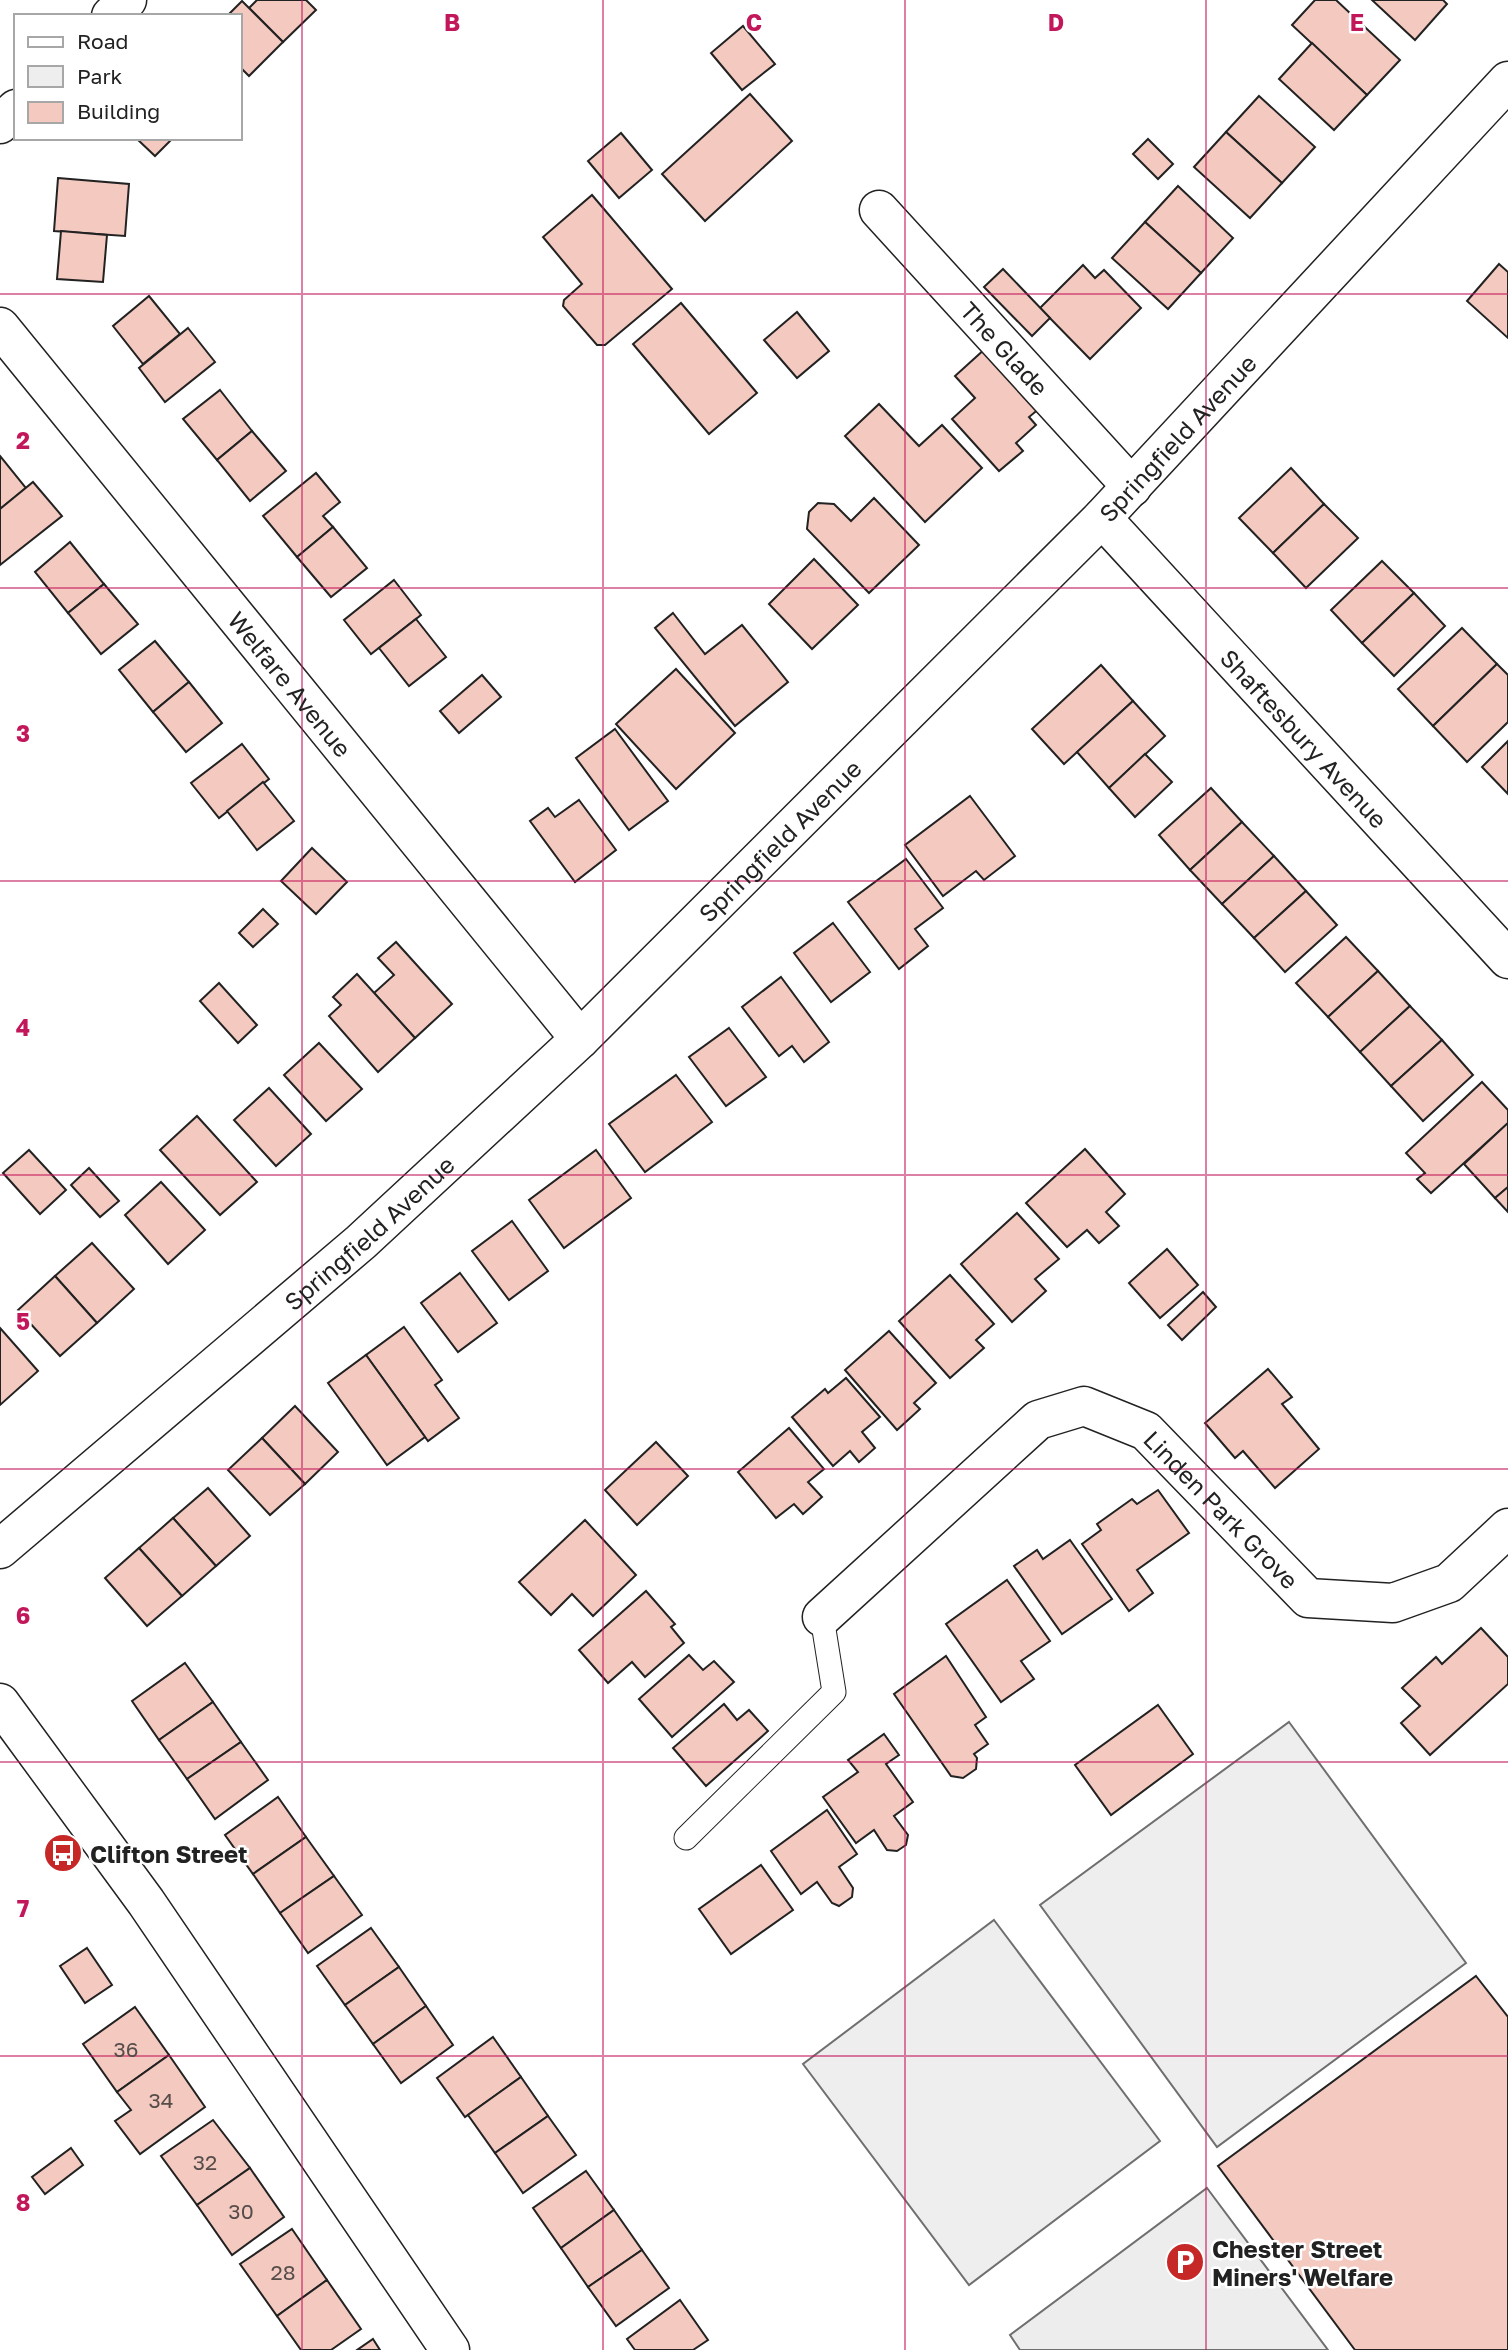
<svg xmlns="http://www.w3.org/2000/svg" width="1508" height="2350" font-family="'Golos Text',sans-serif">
	<rect width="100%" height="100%" fill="#fff"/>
	<!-- green -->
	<g fill="#eee" stroke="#6f6f6f" stroke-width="2">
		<path d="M1289,1722l177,241 -249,184 -177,-242z"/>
		<path d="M994,1920l166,221 -191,144 -166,-221z"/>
	</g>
	<!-- parking -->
	<path fill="#ededed" stroke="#6f6f6f" stroke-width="2" d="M1207,2188l121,162h-308l-10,-15z"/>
	<!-- building -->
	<g fill="#f3c9c0" stroke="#222" stroke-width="2">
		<path d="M257,0h49l10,10 -33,32 -34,-34z"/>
		<path d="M1315,0h21l64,60 -33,35 -75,-70z"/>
		<path d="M1372,0h71l4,4 -32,36z"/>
		<path d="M242,1l41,41 -34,34 -9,-9v-51h-13z"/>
		<path d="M743,26l32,38 -33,26 -31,-37z"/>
		<path d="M1312,43l55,52 -33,35 -55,-51z"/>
		<path d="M750,94l42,47 -87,80 -43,-47z"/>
		<path d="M1259,96l56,51 -33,36 -56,-51z"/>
		<path d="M1226,132l56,51 -32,35 -56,-51z"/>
		<path d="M621,133l31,37 -33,28 -31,-37z"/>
		<path d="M136,138h37l-18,18z"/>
		<path d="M1148,139l25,25 -15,15 -25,-25z"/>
		<path d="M58,178l71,6 -4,52 -71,-5z"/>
		<path d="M1178,186l55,52 -32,35 -56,-51z"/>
		<path d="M592,195l80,94 -67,56h-8l-34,-39 1,-6 18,-16 -39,-47z"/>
		<path d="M1145,222l56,51 -33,36 -56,-51z"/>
		<path d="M61,231l46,4 -4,47 -46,-3z"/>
		<path d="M1499,264l9,8v66l-41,-37z"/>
		<path d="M1083,265l12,13 9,-8 37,38 -51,51 -50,-51z"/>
		<path d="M1003,269l47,49 -18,18 -48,-49z"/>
		<path d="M149,296l31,38 -37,30 -30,-38z"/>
		<path d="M681,303l76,90 -48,41 -76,-90z"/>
		<path d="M797,312l32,39 -32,27 -33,-38z"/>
		<path d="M188,328l27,34 -50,40 -26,-34z"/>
		<path d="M986,348l54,60 -11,9 7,8 -20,18 7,8 -24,20 -47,-52 23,-21 -20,-22z"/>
		<path d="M220,390l32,41 -35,29 -34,-41z"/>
		<path d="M879,404l40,42 23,-21 40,43 -57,54 -80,-86z"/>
		<path d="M252,431l34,40 -36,30 -33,-41z"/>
		<path d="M0,456l26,32 -26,21z"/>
		<path d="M1291,468l33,36 -51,49 -34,-35z"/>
		<path d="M316,473l24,29 -17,14 10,11 -36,30 -34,-41z"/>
		<path d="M33,482l29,34 -62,49v-56z"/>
		<path d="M874,498l45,47 -50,48 -62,-64 2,-17 9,-9 16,1 17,17z"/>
		<path d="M1324,504l34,34 -52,50 -33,-35z"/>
		<path d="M333,527l34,41 -36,29 -34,-40z"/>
		<path d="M70,542l34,42 -36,29 -33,-41z"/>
		<path d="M814,559l44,46 -46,44 -43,-45z"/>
		<path d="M1382,561l32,32 -52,50 -31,-33z"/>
		<path d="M394,580l27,35 -50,39 -27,-34z"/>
		<path d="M104,584l34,40 -37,30 -33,-41z"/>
		<path d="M1414,593l31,33 -51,50 -32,-33z"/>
		<path d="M673,613l32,41 37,-29 46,57 -53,44 -80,-98z"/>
		<path d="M416,619l30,38 -37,29 -30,-38z"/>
		<path d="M1462,628l35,36 -64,62 -35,-37z"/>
		<path d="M155,641l34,41 -36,30 -34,-42z"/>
		<path d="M1497,664l11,11v47l-41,40 -34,-36z"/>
		<path d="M1101,665l32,36 -69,63 -32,-35z"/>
		<path d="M676,669l59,64 -59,56 -60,-65z"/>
		<path d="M482,675l19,22 -42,36 -19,-22z"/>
		<path d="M189,682l33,41 -36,29 -33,-40z"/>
		<path d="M1133,701l32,35 -56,52 -32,-36z"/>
		<path d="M615,729l53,72 -39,29 -53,-72z"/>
		<path d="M1508,741v53l-26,-27z"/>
		<path d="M242,744l27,35 -50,39 -28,-35z"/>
		<path d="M1145,754l27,28 -37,35 -26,-29z"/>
		<path d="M263,782l31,39 -37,29 -30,-39z"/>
		<path d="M1211,788l31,34 -52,48 -31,-35z"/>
		<path d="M970,796l45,60 -31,24 -8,-9 -33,25 -38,-51z"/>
		<path d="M579,800l37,50 -41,32 -45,-61 18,-13 7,9z"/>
		<path d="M1242,822l32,34 -52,48 -32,-34z"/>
		<path d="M312,848l35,34 -31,32 -35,-33z"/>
		<path d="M1274,856l32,35 -52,47 -32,-34z"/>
		<path d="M906,859l37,49 -28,21 13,17 -29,23 -51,-67z"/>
		<path d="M1306,891l31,34 -52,47 -31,-34z"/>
		<path d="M263,909l15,15 -25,23 -14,-14z"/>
		<path d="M833,923l37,49 -39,30 -37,-49z"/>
		<path d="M1346,937l32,34 -50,46 -32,-34z"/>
		<path d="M396,942l56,62 -37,34 -41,-45 20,-18 -16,-17z"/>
		<path d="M1378,971l32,35 -50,46 -32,-35z"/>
		<path d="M357,974l58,64 -37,34 -49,-56 12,-11 -8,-8z"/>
		<path d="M781,977l48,65 -25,20 -12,-16 -13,10 -37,-49z"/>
		<path d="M219,983l38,42 -19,18 -38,-42z"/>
		<path d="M1410,1006l32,34 -51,46 -31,-34z"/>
		<path d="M729,1028l37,49 -40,29 -37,-49z"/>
		<path d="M1442,1040l31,35 -50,46 -32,-35z"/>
		<path d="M319,1043l43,46 -36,32 -42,-46z"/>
		<path d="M676,1075l36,47 -67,50 -36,-48z"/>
		<path d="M1482,1082l26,28v13l-77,70 -14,-14 8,-6 -19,-20z"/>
		<path d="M269,1088l42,46 -35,32 -42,-46z"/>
		<path d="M197,1116l60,66 -37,33 -60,-65z"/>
		<path d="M1508,1123v64l-13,11 -31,-34z"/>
		<path d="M1085,1149l40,45 -19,18 13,14 -20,17 -12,-13 -20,17 -41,-44z"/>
		<path d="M29,1150l37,40 -26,24 -37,-41z"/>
		<path d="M596,1150l35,48 -67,50 -35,-48z"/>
		<path d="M89,1168l30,33 -19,16 -29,-32z"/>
		<path d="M161,1182l44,48 -37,34 -43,-49z"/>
		<path d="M1508,1187v25l-13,-14z"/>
		<path d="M1017,1213l42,46 -24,20 11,12 -34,31 -51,-58z"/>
		<path d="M512,1221l36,50 -39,29 -37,-49z"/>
		<path d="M92,1243l42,46 -37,34 -42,-47z"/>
		<path d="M1167,1249l31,36 -38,33 -31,-35z"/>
		<path d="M460,1273l37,50 -39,29 -37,-49z"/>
		<path d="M950,1275l44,49 -18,16 8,8 -34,30 -51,-57z"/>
		<path d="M55,1276l42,47 -37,33 -42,-46z"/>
		<path d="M1203,1292l13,15 -34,33 -14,-15z"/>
		<path d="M404,1327l38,53 -7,5 24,33 -31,23 -62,-86z"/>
		<path d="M0,1328l38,43 -38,34z"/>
		<path d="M889,1331l47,52 -22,20 6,6 -23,21 -52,-60z"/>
		<path d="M366,1355l59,82 -38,28 -59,-82z"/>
		<path d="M1268,1369l24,28 -10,7 37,45 -44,39 -32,-37 -8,7 -30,-35z"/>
		<path d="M846,1378l34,39 -18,15 13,16 -16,14 -9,-11 -17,15 -41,-49 33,-28 3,4z"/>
		<path d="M295,1406l43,46 -33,32 -43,-46z"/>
		<path d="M789,1428l35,41 -16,13 14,15 -19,17 -9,-10 -18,14 -38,-46z"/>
		<path d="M262,1438l43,46 -35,31 -42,-45z"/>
		<path d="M656,1442l32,34 -51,49 -32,-35z"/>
		<path d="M208,1488l42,48 -34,30 -43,-48z"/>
		<path d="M1158,1490l31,43 -52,37 16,23 -24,18 -47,-67 19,-14 -4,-6 35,-25 5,5z"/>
		<path d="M173,1518l43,48 -34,30 -43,-48z"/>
		<path d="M585,1520l51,55 -43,41 -21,-22 -21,21 -32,-33z"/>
		<path d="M1070,1540l42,59 -50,35 -48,-68 23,-16 6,9z"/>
		<path d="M139,1548l43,48 -35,30 -42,-48z"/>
		<path d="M1007,1580l43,61 -29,20 13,18 -33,23 -55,-78z"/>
		<path d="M646,1591l29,33 -4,3 13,16 -39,34 -13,-15 -24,21 -29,-33z"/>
		<path d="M1481,1628l27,29v27l-78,71 -29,-32 19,-17 -18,-18 34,-31 6,7z"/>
		<path d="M689,1655l14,15 11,-9 20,21 -62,55 -33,-38z"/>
		<path d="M946,1656l40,61 -11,8 13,19 -14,10 3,4 -1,11 -13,9 -12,-2 -57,-82z"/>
		<path d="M185,1663l28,39 -54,38 -27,-39z"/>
		<path d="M213,1702l28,40 -54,37 -28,-39z"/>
		<path d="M724,1704l13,16 12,-10 19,21 -62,55 -33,-38z"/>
		<path d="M1158,1705l35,49 -82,61 -36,-50z"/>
		<path d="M884,1734l15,21 -13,9 27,38 -19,14 14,19 -2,10 -9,6 -10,-1 -13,-20 -18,13 -33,-46 35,-25 -10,-12z"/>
		<path d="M241,1742l27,38 -53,39 -28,-40z"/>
		<path d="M278,1797l28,40 -53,37 -28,-39z"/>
		<path d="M827,1810l30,44 -18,13 14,21 -1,9 -13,9 -7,-3 -15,-21 -16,12 -30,-43z"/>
		<path d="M306,1837l28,39 -54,37 -27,-39z"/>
		<path d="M761,1865l32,45 -62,44 -32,-45z"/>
		<path d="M334,1876l28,39 -54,38 -28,-40z"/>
		<path d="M371,1928l28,39 -54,38 -28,-39z"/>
		<path d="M87,1948l25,37 -27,18 -25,-37z"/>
		<path d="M399,1967l27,39 -53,38 -28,-39z"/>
		<path d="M1476,1976l32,41v333h-153l-137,-184z"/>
		<path d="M426,2006l27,39 -52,38 -28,-39z"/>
		<path d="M135,2007l34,48 -52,37 -34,-48z"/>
		<path d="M493,2037l28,40 -56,40 -28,-39z"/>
		<path d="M169,2055l36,52 -65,47 -25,-33 16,-11 -14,-18z"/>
		<path d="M521,2077l27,39 -53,37 -27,-38z"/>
		<path d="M548,2116l28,39 -53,38 -28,-40z"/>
		<path d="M213,2120l37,48 -53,37 -36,-49z"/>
		<path d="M71,2148l12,17 -38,29 -13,-17z"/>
		<path d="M250,2168l34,49 -52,38 -35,-50z"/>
		<path d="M586,2171l28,39 -53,38 -28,-40z"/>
		<path d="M614,2210l28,40 -54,37 -27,-39z"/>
		<path d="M292,2229l35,51 -50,36 -37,-52z"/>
		<path d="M642,2250l27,38 -53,38 -28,-39z"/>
		<path d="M327,2280l34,49 -30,21h-30l-24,-34z"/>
		<path d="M680,2300l28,40 -15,10h-58l-8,-11z"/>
		<path d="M373,2339l7,11h-23z"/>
	</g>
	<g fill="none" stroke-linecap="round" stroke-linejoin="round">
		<defs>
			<path id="service" d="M686,1838l148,-146 -12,-75"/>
			<g id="minor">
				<path d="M111,16l16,-16"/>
				<path d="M0,124l16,-15"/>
				<path id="s1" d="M879,210l253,277"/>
				<path id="s2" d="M0,327l580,712"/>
				<path id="s3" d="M1102,518l406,441"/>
				<path id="s4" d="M0,1549l361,-307 219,-203 522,-521 406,-437"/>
				<path id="s5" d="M822,1617l216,-197 46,-14 62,25 162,167 85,5 56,-20 59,-55"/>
				<path d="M0,1703l146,199 304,448"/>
			</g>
		</defs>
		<!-- service casing -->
		<use href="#service" stroke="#222" stroke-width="25"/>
		<!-- minor casing -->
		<use href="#minor" stroke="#222" stroke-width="41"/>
		<!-- service -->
		<use href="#service" stroke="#fff" stroke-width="23"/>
		<!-- minor -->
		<use href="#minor" stroke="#fff" stroke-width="38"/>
	</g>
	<!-- grid -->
	<path fill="none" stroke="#c2185b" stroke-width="2" stroke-opacity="0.55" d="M302,0v2350M603,0v2350M905,0v2350M1206,0v2350M0,294h1508M0,588h1508M0,881h1508M0,1175h1508M0,1469h1508M0,1762h1508M0,2056h1508"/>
	<!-- icons -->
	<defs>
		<symbol id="bus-disc" viewBox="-11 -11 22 22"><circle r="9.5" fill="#c62828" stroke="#fff"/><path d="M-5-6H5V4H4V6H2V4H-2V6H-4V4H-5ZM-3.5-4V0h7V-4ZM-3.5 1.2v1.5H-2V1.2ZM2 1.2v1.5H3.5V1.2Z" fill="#fff"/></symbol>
		<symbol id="parking-disc" viewBox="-11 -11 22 22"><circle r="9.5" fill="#c62828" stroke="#fff"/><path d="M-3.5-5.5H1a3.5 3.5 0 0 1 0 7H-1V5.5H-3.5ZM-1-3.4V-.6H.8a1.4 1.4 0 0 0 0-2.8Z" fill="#fff"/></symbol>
	</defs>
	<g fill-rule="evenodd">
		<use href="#bus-disc" x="41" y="1831" width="44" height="44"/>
		<use href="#parking-disc" x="1163" y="2240" width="44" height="44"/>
	</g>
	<g text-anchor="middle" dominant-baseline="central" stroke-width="5" stroke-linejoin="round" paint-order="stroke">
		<!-- number labels -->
		<g font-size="21" fill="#564c4a">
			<text x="126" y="2049">36</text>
			<text x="161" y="2100">34</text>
			<text x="205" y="2162">32</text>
			<text x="241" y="2211">30</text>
			<text x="283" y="2272">28</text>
		</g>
		<!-- street labels -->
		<g font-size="24" fill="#222" stroke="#fff">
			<text stroke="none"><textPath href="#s1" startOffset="187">The Glade</textPath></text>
			<text stroke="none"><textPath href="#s4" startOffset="1620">Springfield Avenue</textPath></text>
			<text stroke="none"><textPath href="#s2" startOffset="460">Welfare Avenue</textPath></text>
			<text stroke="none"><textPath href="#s3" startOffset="299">Shaftesbury Avenue</textPath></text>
			<text stroke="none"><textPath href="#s4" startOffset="1054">Springfield Avenue</textPath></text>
			<text stroke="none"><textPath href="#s4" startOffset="486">Springfield Avenue</textPath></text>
			<text stroke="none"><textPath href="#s5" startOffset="516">Linden Park Grove</textPath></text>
		</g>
		<!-- poi labels -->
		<g font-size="24" font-weight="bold" fill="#222" stroke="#fff" text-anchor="start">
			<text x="90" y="1853">Clifton Street</text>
			<text x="1212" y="2248">Chester Street<tspan x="1212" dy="28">Miners' Welfare</tspan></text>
		</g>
	</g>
	<g font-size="23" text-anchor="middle" font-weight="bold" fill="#c2185b" stroke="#fff" stroke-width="5" stroke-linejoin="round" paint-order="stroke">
		<text x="452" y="31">B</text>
		<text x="754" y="31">C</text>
		<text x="1056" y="31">D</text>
		<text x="1357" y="31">E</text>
		<text x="23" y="449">2</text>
		<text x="23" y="742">3</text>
		<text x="23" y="1036">4</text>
		<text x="23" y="1330">5</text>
		<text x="23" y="1624">6</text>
		<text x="23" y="1917">7</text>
		<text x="23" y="2211">8</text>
	</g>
	<!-- legend -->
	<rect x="14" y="14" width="228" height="126" fill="#ffffff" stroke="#a7a7a7" stroke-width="2"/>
	<rect x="28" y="37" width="35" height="10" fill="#ffffff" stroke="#a7a7a7" stroke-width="2"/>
	<text x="77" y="49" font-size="21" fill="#222222">Road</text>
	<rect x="28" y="66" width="35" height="21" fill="#eeeeee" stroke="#a7a7a7" stroke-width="2"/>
	<text x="77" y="84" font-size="21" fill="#222222">Park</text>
	<rect x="28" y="102" width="35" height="21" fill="#f3c9c0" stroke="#a7a7a7" stroke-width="2"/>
	<text x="77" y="119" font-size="21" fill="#222222">Building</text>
</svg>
